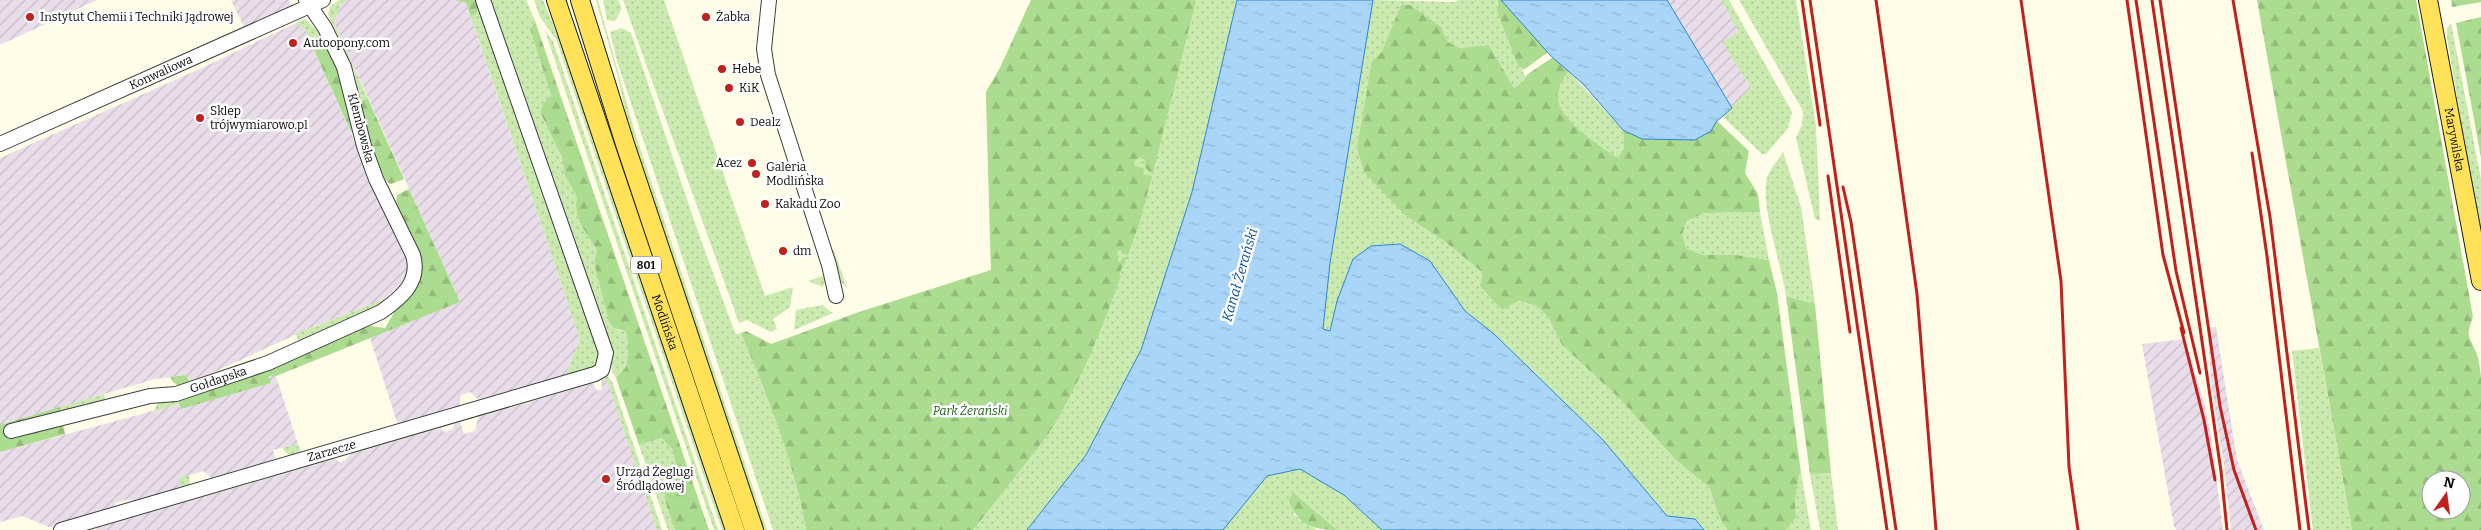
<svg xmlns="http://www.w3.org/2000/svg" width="2481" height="530" font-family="Bitter,serif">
	<defs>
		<pattern id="industrial-furrows" width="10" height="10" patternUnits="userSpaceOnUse" patternTransform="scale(1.25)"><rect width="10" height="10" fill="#eaddea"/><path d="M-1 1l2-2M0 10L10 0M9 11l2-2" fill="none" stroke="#c7bcc7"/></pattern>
		<pattern id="grass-dots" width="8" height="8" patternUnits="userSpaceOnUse" patternTransform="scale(1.25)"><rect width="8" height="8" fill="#caeab0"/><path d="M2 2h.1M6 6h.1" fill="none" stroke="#acc796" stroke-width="1.8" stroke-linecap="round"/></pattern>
		<pattern id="forest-firs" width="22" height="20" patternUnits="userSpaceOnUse" patternTransform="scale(1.25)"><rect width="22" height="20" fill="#acdc8f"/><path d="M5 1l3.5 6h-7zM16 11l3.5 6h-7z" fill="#93bb7a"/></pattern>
		<pattern id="water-ripples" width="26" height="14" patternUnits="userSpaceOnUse" patternTransform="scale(1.25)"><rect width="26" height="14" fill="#a9d5f9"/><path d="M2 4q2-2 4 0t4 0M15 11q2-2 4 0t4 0" fill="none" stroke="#90b6d4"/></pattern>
	</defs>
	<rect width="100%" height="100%" fill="#fffce7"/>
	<!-- industrial -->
	<g fill="url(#industrial-furrows)">
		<path d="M0,0h97l-97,45z"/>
		<path d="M231,0h58l2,6 -47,21z"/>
		<path d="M348,0h107l11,3 114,336 -15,38 -85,24 -10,-9 -9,3 -2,12 -61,18 -28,-87 90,-36 -126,-280 7,-19z"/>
		<path d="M1667,0h54l19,32 -17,10 28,46 -19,20z"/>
		<path d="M294,24l10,4 6,13 98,220 2,15 -26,23 -69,27 -125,57 -4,-8 -31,4 -155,46v-267l204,-91z"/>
		<path d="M2216,327l21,133 27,70h-33l-7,-65 -12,-76 -5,-61z"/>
		<path d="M2185,339l20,67 6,30 12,94h-47l-2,-4 -32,-182z"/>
		<path d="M269,376h7l22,68 -25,6 3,9 -64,19 -9,-7 -24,8 2,9 -47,14 -5,-3 -14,4v4l-66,20 -27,-11 -22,6v-70l179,-48 2,4 90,-25z"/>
		<path d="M607,379l50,151h-561l2,-3 237,-68 4,3 5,-1 7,-7 90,-26 3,4 5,-1 4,-2 1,-5 6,-2 4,12 11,-3 3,-14 115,-34 4,8 5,-2 -1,-8z"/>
	</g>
	<!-- grass -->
	<g fill="url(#grass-dots)">
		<path d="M340,0h8l-7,3 -7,19 34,77 -9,1 -5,-30 -26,-56 3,-9z"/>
		<path d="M487,0h39l9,21 -5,8 21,66 -8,9 -3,8 22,45 3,19 12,21c-5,21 10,36 20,53l-3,14 24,66 7,1c4,5 4,32 0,37 -3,4 -6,5 -9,10l-6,-11z"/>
		<path d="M534,0h9l26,63 158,467h-5l-166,-491 -16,-22z"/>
		<path d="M596,0h2l37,133 132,397h-4l-133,-397 -12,-56z"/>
		<path d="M603,0h15l4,8 -7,13 -8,-1z"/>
		<path d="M623,0h41l101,296 28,-9 -3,20 -17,12 4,10 -6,3 -24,-12 -8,3z"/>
		<path d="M1031,0h206l-45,192 -51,158 -55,105 -59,75h-213l177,-260 -5,-178 14,-24z"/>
		<path d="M1373,0l81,2 5,-2h39l-1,4 21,62 7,3 -3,2 3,5 3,-2 -5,8 -9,6 -25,-43 -29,3 -12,-6 -7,-15 -40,-22 -20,48 62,187 74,61 20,5 11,11 14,28 57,53 57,62 34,28 8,26 9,16h-23l-9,-11 -28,-3 -64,-76 -109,-106 -29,-23 -35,-50 -93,40 -7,30 -7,-2 7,-66z"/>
		<path d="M1721,0h8l63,112 -4,16 -22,26h-4l-40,-38 29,-28 -29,-46 17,-10z"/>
		<path d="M1739,0h57l20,126 4,95 -5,-2 -19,-81 6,-13 1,-14z"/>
		<path d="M478,3l122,352 -3,12 -32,10 15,-38 -109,-322z"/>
		<path d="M305,19l16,15 -11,7 -6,-13 -10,-4z"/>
		<path d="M2451,23l30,156v53l-4,-9c-11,-62 -19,-124 -30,-186v-8z"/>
		<path d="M622,28l9,5 65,193 36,99 4,9 5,-1c25,60 55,134 65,197h-33l-156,-469 -7,-29z"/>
		<path d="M545,31l8,10 165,489h-4z"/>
		<path d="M1568,71l55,59 1,18 -6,10c-16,-11 -58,-37 -61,-58 -1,-10 7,-20 11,-29z"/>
		<path d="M1783,152l18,55 14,97 -29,-8c-4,-30 -26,-90 -19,-118 3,-9 11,-18 16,-26z"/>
		<path d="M1760,212l9,48 -33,-5h-33l-17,-7 -4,-14 5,-13 18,-8z"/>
		<path d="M834,250l13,38 -8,-8 -9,-29z"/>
		<path d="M823,276l2,5 -2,6 -15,-6z"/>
		<path d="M384,299l3,5 -87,42 -4,-12z"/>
		<path d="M822,305l11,8 -39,17 2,-20z"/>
		<path d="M2319,348l33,182h-39l-21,-179z"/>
		<path d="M607,376l5,5 50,149h-5l-50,-150 -6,1z"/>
		<path d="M590,381l3,2 -115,34v-2z"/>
		<path d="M104,394l2,8 -45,11 -1,-6z"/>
		<path d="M178,401l1,3 -25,7 4,-9z"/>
		<path d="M432,427l1,3 -82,24 1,-4z"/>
		<path d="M663,438l9,11 6,23 -7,7 -5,20 9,31h-7l-29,-85z"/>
		<path d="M298,444l3,9 -12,3 -7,-8z"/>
		<path d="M333,457l2,2 -237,68 2,-3z"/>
		<path d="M1301,469l43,26 38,35h-45l-44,-38 1,23 23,15h-94l44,-54z"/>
		<path d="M1799,473h2l10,57h-25l10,-13 -1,-16z"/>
		<path d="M1831,473l7,57h-18l-10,-56z"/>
		<path d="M189,475l1,10 -9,3 -3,-9z"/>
	</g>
	<!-- forest -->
	<g fill="url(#forest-firs)" fill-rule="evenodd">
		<path d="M455,0h22v12l-6,5 -5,-14z"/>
		<path d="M1031,0h165l-43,173c-7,-2 -9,-6 -8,-13l-5,-3 -5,3 -1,6 10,2 -2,6 10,2 -12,45 -12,34 -9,-5 -3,5 3,1 -2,5 3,1 4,-5 3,1 -8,16 2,2c-19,53 -39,102 -68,151l-4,4 1,1 -77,98h-167c-10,-63 -40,-137 -65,-197l5,-2 25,13 88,-32 132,-42 -5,-178 14,-24z"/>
		<path d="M1498,0h3l47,52 -23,17 -7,-3 -21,-55z"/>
		<path d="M2257,0h159l57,317c-7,20 -5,17 3,35 3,7 4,17 5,25v153h-129zM2431,480h30v30h-30z"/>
		<path d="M2451,0h30v2l-29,5z"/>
		<path d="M1401,5h9l31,22 7,15 12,6 29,-3 25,43 9,-6 5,-8 25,-17 15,14c-4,9 -13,20 -10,30 5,22 43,45 60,57l6,-10 -1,-18 19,9 75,-18 32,30 -4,22 13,21 2,18 -55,1 -18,8 -5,13 4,14 17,7h33l33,5 8,33 24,180 -2,1 -4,27 1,16 -10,13h-59l-9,-16 -8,-26 -34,-28 -57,-62 -57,-53 -14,-28 -11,-11 -19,-5 -16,9 -22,-24 3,-13 -40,-33 -38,-25 -41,-43 -7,-24 15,-87 9,-8z"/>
		<path d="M2481,17v140l-25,-134z"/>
		<path d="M535,21l174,509h-34c-3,-12 -15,-34 -8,-47 3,-4 8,-6 11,-11l-6,-23 -10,-11 -23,7 -23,-67c3,-5 6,-6 9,-10 4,-5 4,-32 0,-37l-11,-3 -5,-7 -15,-58 3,-13c-10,-17 -25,-32 -20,-53l-12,-21 -3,-19 -22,-45 3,-8 8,-9 -21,-66z"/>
		<path d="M321,34l13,21 22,76 -5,1 -41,-91z"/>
		<path d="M368,99l36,80 -13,5c-14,-5 -27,-68 -32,-84z"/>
		<path d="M409,189l51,113 -184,74h-7l2,7 -90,26 -3,-8 186,-76 21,3 10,-17 18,-18 4,-14 -21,-75 1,-9z"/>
		<path d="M1786,296l29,8 16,169 -21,1z"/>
		<path d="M186,375l6,12c-12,1 -15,0 -22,-10z"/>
		<path d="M60,407l1,6 -50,15 2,11 50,-15 2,10 -65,18v-27z"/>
		<path d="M1293,492l44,38c-24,0 -39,-5 -48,-29z"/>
	</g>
	<!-- water -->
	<g fill="url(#water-ripples)" stroke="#2d85d3">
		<path d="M1237,0h136l-43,263 -7,66 7,2 7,-30 16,-42 18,-13 29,-2 30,17 35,50 29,23 109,106 64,76 28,3 9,11h-322l-38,-35 -44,-26 -33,7 -44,54h-196l59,-75 55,-105 51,-158z"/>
		<path d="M1501,0h166l65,108 -16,14 -5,9 -16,9 -53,-1 -19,-9 -39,-45 -34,-30z"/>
	</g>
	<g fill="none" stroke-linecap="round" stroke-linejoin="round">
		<defs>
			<g id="minor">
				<path d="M769,0l-5,49 4,26 61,190 7,31"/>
				<path id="s1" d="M0,144l323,-144"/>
				<path id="s2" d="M11,431l139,-35 26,-2 92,-31 113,-51c20,-14 40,-30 32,-57l-37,-76 -12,-33 -20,-79 -19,-39 -19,-28"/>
				<path id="s3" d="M61,530l534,-156 7,-4 4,-17 -123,-353"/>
			</g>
			<g id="major">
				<path id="s4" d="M556,0l179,530"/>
				<path d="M580,0l45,144 129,386"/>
				<path id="s5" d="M2428,0l53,281"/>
			</g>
		</defs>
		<!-- minor casing -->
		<use href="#minor" stroke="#3d3d3d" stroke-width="16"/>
		<!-- major casing -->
		<use href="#major" stroke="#1b1b1b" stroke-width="20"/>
		<!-- minor -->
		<use href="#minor" stroke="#fff" stroke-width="14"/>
		<!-- major -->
		<use href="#major" stroke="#ffe257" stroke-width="18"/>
		<!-- rail -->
		<g stroke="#c0211d" stroke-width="3">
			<path d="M1802,0l18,125"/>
			<path d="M1810,0l77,530"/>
			<path d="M1876,0l41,294 19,236"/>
			<path d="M2021,0l40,281 8,186 9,63"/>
			<path d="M2127,0l36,255 21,78"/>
			<path d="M2136,0l40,271 24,102"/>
			<path d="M2152,0l69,471 6,59"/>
			<path d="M2160,0l60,406 14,64 22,60"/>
			<path d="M2233,0l37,217 39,313"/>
			<path d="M2252,153l15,103 33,274"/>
			<path d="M1828,176l22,156"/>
			<path d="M1843,187l8,35 45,308"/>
			<path d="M2181,328l23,92 11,60"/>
		</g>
	</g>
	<!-- markers -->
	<g fill="#c0211d" stroke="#fff" stroke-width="2">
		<circle cx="30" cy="17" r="5"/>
		<circle cx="706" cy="17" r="5"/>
		<circle cx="293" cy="43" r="5"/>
		<circle cx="722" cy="69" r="5"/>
		<circle cx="729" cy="88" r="5"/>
		<circle cx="200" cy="118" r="5"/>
		<circle cx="740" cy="122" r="5"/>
		<circle cx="752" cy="163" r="5"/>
		<circle cx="756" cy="174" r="5"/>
		<circle cx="765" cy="204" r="5"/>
		<circle cx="783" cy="251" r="5"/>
		<circle cx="606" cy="479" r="5"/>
	</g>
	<g text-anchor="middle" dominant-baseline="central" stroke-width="5" stroke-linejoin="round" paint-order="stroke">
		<!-- shield labels -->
		<rect fill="#fff" stroke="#545454" stroke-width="1" x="631" y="256.5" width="30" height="17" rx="4"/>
		<g font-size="11" font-weight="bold" fill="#0a0a0a">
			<text x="646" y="265">801</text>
		</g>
		<!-- poi labels -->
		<g font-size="12" fill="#0a0a0a" stroke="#fff" text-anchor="start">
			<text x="40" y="17">Instytut Chemii i Techniki Jądrowej</text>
			<text x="716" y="17">Żabka</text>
			<text x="303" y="43">Autoopony.com</text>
			<text x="732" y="69">Hebe</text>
			<text x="739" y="88">KiK</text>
			<text x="210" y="111">Sklep<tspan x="210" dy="14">trójwymiarowo.pl</tspan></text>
			<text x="750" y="122">Dealz</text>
			<text x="742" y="163" text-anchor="end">Acez</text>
			<text x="766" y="167">Galeria<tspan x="766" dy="14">Modlińska</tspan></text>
			<text x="775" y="204">Kakadu Zoo</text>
			<text x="793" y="251">dm</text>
			<text x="616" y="472">Urząd Żeglugi<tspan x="616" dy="14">Śródlądowej</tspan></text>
		</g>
		<!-- street labels -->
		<g font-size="12" fill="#0a0a0a" stroke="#fff">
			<text stroke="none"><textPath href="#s1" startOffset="176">Konwaliowa</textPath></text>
			<text transform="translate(361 128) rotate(75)">Klembowska</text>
			<text stroke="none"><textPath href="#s5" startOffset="142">Marywilska</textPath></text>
			<text stroke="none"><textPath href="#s4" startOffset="340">Modlińska</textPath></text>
			<text stroke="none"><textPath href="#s2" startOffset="214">Gołdapska</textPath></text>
			<text stroke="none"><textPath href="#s3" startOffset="282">Zarzecze</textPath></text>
		</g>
		<!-- park labels -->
		<g font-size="12" font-style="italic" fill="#236419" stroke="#fff">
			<text x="970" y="411">Park Żerański</text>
		</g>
		<!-- water labels -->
		<g font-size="14" font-style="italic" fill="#0f56a0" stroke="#fff">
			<text transform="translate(1240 275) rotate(-74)">Kanał Żerański</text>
		</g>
	</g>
	<!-- north arrow -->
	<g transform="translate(2446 495) rotate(14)"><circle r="24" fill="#ffffff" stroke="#9d9d9d"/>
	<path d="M0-4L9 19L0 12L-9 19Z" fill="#c0211d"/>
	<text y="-8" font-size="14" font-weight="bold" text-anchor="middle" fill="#0a0a0a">N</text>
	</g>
</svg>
